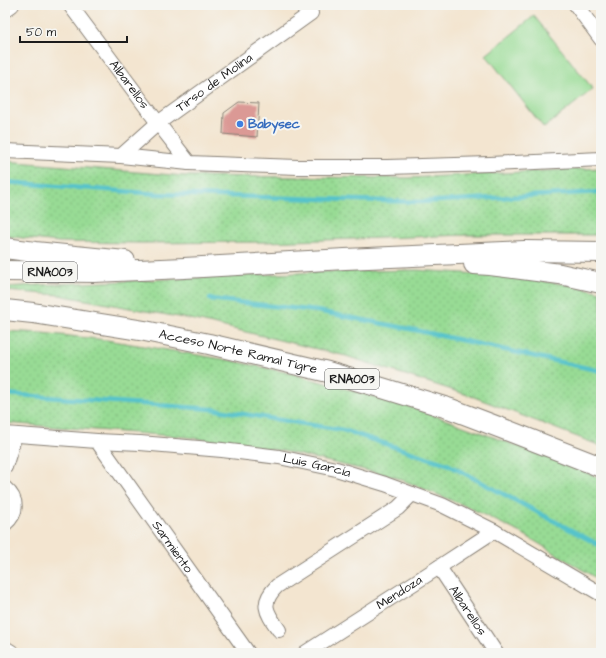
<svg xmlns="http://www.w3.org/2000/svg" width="606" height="658" font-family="'Architects Daughter',sans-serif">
	<defs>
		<pattern id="green-dots" width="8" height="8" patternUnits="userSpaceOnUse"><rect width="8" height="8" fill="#98db94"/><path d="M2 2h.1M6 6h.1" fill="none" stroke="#82bb7f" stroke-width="1.8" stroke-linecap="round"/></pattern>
	</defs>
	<rect width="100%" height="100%" fill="#f6f6f2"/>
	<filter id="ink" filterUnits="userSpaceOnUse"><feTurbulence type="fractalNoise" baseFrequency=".025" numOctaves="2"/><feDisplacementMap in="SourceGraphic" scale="8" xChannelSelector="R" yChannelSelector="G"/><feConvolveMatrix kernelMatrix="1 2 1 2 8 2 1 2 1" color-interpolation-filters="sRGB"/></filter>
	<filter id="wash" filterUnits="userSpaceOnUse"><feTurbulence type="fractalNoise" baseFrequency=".012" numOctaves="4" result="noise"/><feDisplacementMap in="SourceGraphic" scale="16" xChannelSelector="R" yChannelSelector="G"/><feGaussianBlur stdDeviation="0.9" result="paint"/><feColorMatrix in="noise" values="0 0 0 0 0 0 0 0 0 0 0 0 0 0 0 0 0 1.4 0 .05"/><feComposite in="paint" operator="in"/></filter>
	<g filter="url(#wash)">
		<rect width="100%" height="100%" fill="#f3e5d0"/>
		<!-- green -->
		<g fill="url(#green-dots)" stroke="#5a7c58">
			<path d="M5,161l179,15 224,2 193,-10v67h-134l-202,7 -125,1 -81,-1 -54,-6z"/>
			<path d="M416,270l79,5 75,10 31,7v154l-127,-49 -128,-41 -146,-35 -141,-26 -54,-4v-4l35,-2 281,-13z"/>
			<path d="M5,331l37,2 65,7 121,20 61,13 122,34 164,60 26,12v102l-78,-47 -55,-27 -73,-30 -112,-26 -96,-14 -182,-14z"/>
		</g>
		<!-- pitch -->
		<path fill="#98db94" stroke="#5a7c58" d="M534,16l59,73 -49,39 -58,-73z"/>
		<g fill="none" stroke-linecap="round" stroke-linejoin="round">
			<!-- stream -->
			<g stroke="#56c3cb" stroke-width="4.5">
				<path d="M5,182l154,12 260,8 182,-10"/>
				<path d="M210,299l107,12 98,19 186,41"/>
				<path d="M5,394l207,15 131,21 104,34 154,82"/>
			</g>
		</g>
		<g id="blocks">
			<!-- building -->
			<path fill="#db9995" d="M239,102l20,1 -2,34 -34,-3 1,-21z"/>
		</g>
	</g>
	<g filter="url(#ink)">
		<use href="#blocks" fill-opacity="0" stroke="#888076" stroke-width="1"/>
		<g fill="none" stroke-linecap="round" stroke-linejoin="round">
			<defs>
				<g id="minor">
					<path id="s1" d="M70,5l88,118 31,40"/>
					<path d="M576,5l25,34"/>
					<path d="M5,10l7,-5"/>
					<path d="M5,151l116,5 68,7 109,4h89l103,-3 111,-5"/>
					<path id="s2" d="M121,156l37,-33 153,-110"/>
					<path id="s3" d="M5,434l92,7 43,2 82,7 57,7 57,12 49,15 57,21 52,26 107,63"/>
					<path id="s4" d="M97,441l151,212"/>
					<path d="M5,467l10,-32"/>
					<path d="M5,488c13,11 13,25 0,36"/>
					<path id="s5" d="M439,567l57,86"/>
					<path d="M279,630c-12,-17 -20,-26 -2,-44l121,-78 14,-14"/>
					<path d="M5,648l8,5"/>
					<path id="s6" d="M305,653l134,-86 55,-36"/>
				</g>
				<g id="highway">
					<path d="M5,248l30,4 90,9"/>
					<path d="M474,264l16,1 70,9 41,9"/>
					<path d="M5,271l89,1 90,-4 161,-9 179,-8 77,1"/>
					<path id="s7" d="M5,310l28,3 112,18 64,13 119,28 51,15 72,22 63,24 87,34"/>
				</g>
			</defs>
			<!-- minor casing -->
			<use href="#minor" stroke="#888076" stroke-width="16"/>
			<!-- highway casing -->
			<use href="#highway" stroke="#888076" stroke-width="22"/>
			<!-- minor -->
			<use href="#minor" stroke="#fff" stroke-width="14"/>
			<!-- highway -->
			<use href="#highway" stroke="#fff" stroke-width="20"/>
		</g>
	</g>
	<!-- markers -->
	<circle fill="#3f7fe0" stroke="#f6f6f2" stroke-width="1.5" cx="240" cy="124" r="4"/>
	<g text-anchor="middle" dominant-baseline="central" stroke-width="4" stroke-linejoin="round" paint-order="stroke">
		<!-- shield labels -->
		<g fill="#f6f6f2" stroke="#5d5d5c" stroke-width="1">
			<rect x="23" y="262" width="54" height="20" rx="3"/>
			<rect x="325" y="369" width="54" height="20" rx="3"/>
		</g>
		<g font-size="12" font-weight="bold" fill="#1c1c1c">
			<text x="50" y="272">RNA003</text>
			<text x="352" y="379">RNA003</text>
		</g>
		<!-- street labels -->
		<g font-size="13" fill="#1c1c1c" stroke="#f6f6f2">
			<text stroke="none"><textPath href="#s2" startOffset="119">Tirso de Molina</textPath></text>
			<text stroke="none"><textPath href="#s1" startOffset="99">Albarellos</textPath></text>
			<text stroke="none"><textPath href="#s7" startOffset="237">Acceso Norte Ramal Tigre</textPath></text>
			<text stroke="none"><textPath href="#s3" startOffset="314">Luis García</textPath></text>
			<text stroke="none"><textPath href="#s4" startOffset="130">Sarmiento</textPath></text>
			<text stroke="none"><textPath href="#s6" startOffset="112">Mendoza</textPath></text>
			<text stroke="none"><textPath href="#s5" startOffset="52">Albarellos</textPath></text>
		</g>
		<!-- shop labels -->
		<g font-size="13" font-weight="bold" fill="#366cbe" stroke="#f6f6f2" text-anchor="start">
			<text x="248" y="124">Babysec</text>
		</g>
	</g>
	<!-- margin -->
	<rect width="606" height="658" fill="none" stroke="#f6f6f2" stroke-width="20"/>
	<!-- scale -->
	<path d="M20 36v6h107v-6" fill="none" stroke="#1c1c1c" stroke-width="2"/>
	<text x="26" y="36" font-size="12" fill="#1c1c1c" stroke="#f6f6f2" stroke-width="3" paint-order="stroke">50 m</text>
</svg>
